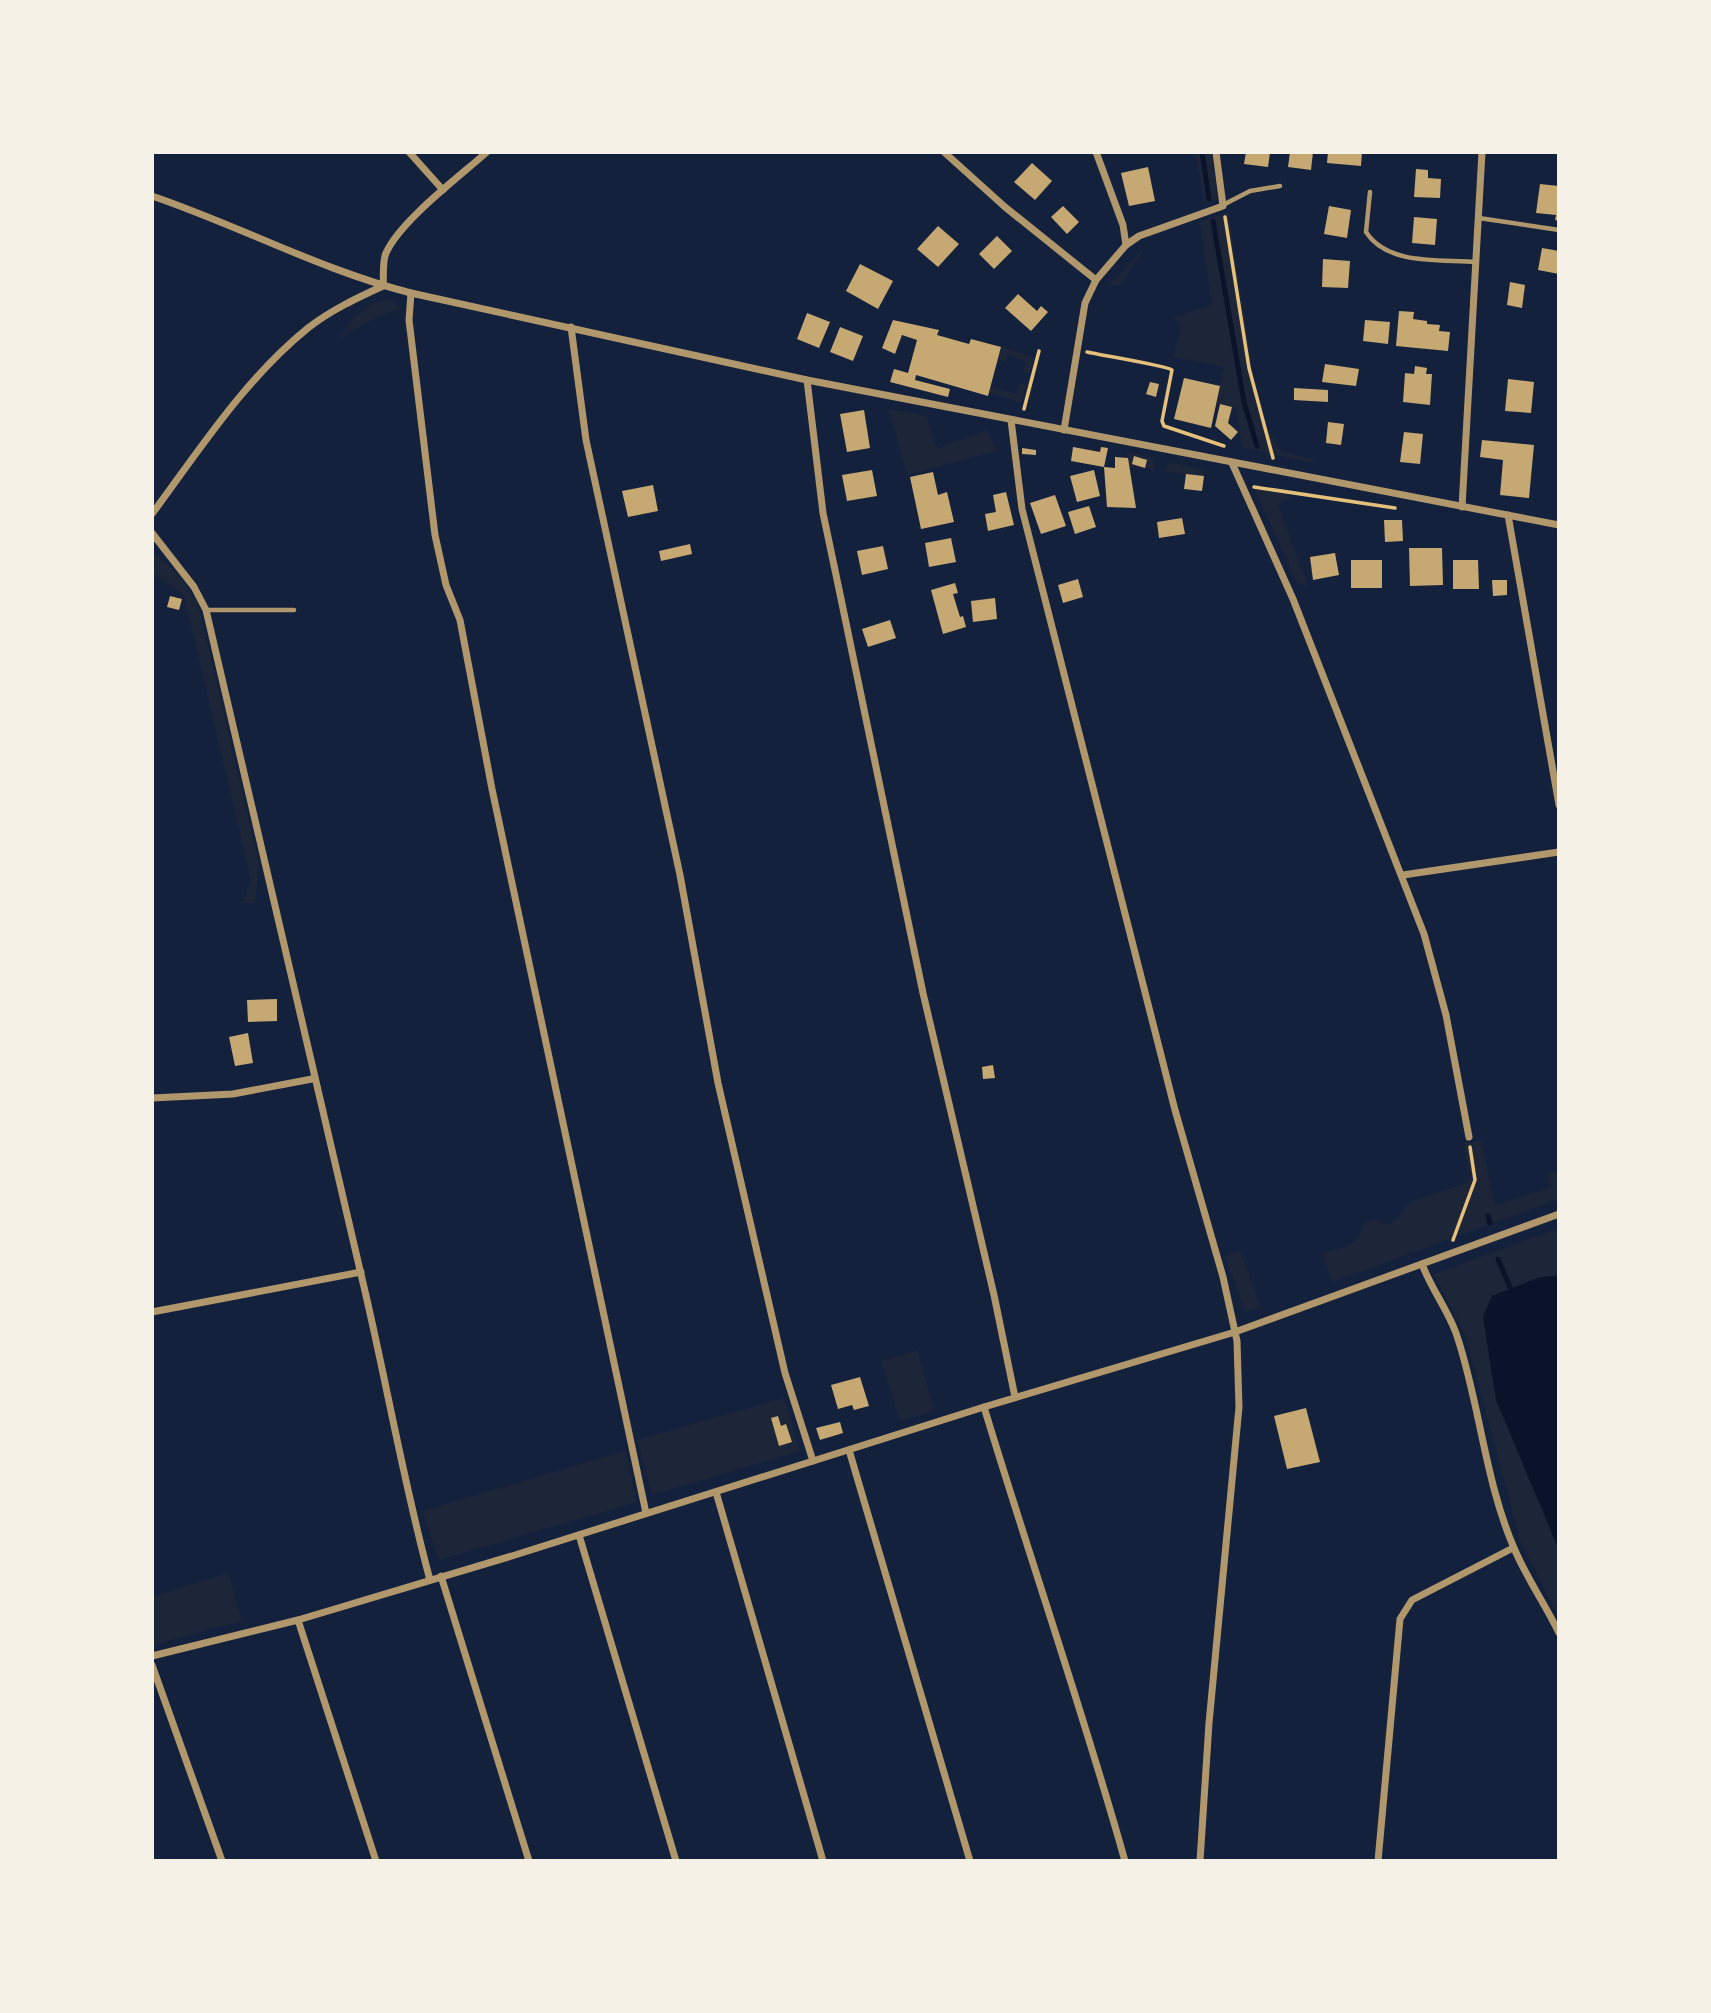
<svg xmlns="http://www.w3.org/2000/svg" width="1711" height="2013" font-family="'Sofia Sans Condensed',sans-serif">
	<rect width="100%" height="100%" fill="#14213d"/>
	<!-- green -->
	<g fill="#1d2539">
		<path d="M1195,152h16l7,46 -14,4z"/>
		<path d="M1228,212l26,166 10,45 17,28 33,9 -1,3 -71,-15 -6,-40 -20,-5 8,-36 -50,-10 7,-34 -10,-5 41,-13 -12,-83z"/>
		<path d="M1148,243l-27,41 -12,2z"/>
		<path d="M390,299l6,3 4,7 -22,7 -39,23c15,-22 24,-36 51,-40z"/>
		<path d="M1001,347l33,10 -5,17 -6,-2 3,-11 -18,-6 -2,7 -8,-3z"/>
		<path d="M1019,383l7,2 -5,17 -33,-9 2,-7 26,8z"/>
		<path d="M889,409l38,7 7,28 5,4 48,-18 10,21 -90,24z"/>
		<path d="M1127,452l27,7 1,11 -25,-3z"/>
		<path d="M1170,462l33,8 1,6 -39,-4z"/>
		<path d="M1262,489l27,4 1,4 -12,8 30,81 -11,-3 -42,-93z"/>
		<path d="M152,551l28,25 18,28 61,260 -4,39h-13l9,-22 -67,-286 -32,-22z"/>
		<path d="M1481,1141l14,64 55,-17 -3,-15 12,-2v28l-227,83 -10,-29c21,-6 37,-7 42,-30l14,-4 2,4 10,2 22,-24 55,-18 4,-5 -8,-35z"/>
		<path d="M1559,1228v390l-39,-77 -54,-204 -32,-63z"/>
		<path d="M1240,1251l21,56 -15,5 -21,-55z"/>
		<path d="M918,1350l16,61 -34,10 -19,-60z"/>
		<path d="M784,1398l16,53 -148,44 -15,-55z"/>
		<path d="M625,1451l12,51 -198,58 -17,-49z"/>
		<path d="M228,1573l14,48 -90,24v-48z"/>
	</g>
	<!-- water -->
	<path fill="#0b132b" d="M1559,1276v274l-63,-150 -13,-83 9,-21 48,-19z"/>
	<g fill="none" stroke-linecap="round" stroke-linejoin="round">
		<!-- stream -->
		<g stroke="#0b132b" stroke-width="5">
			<path d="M1202,152l7,47"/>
			<path d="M1213,221l31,181 13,44"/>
			<path d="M1488,1216l2,7"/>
			<path d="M1498,1259l15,35"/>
		</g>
	</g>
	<!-- building -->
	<g fill="#c6a872">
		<path d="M1246,152h24l-2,15 -24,-3z"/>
		<path d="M1290,152h23l-2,18 -23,-3z"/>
		<path d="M1328,152h34l-1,14 -34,-3z"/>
		<path d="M1032,163l20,18 -17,19 -21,-18z"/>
		<path d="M1148,167l7,34 -26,5 -8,-33z"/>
		<path d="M1416,169l12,1v8l13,1 -1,19 -26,-1z"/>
		<path d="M1540,184l19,2v35l-4,-1 1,-5 -20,-2z"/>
		<path d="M1063,206l16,16 -12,12 -16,-17z"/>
		<path d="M1329,206l22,4 -4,28 -23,-4z"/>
		<path d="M1414,217l23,2 -2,26 -23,-2z"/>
		<path d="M938,226l21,18 -21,23 -21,-18z"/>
		<path d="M997,236l15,15 -18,18 -15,-15z"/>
		<path d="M1542,248l17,3v23l-21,-4z"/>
		<path d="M1323,259l27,2 -2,27 -26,-1z"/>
		<path d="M860,264l33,17 -15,28 -32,-18z"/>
		<path d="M1510,282l15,3 -3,23 -15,-3z"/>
		<path d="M1018,294l19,17 4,-5 7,6 -17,19 -26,-23z"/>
		<path d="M1399,311l15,1 -1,7 14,2v3l13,1 -1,6 11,1 -2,19 -52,-5z"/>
		<path d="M807,313l23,9 -11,26 -22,-9z"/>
		<path d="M893,320l46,10 -2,5 32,9 2,-5 30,8 -13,49 -72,-21 -1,5 35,9 -2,8 -58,-15 4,-13 14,4 9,-33 -15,-5 -7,19 -13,-6z"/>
		<path d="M1365,320l25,2 -2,22 -25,-3z"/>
		<path d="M840,327l23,9 -10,25 -23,-9z"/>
		<path d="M1325,364l34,5 -3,17 -34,-4z"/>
		<path d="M1415,366l12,2 -1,6h6l-2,31 -27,-3 2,-29 9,1z"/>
		<path d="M1184,378l36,8 -9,42 -37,-9z"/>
		<path d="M1508,379l26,3 -3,31 -26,-2z"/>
		<path d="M1150,382l9,2 -3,13 -10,-3z"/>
		<path d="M1294,388l34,2v12l-34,-2z"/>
		<path d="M1220,404l12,3 -4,16 10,9 -7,8 -16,-14z"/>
		<path d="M864,410l6,38 -23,4 -7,-38z"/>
		<path d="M1328,422l16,2 -3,21 -15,-2z"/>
		<path d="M1404,432l19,2 -3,30 -20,-2z"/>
		<path d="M1482,440l52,5 -5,53 -29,-3 3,-35 -23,-3z"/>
		<path d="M1073,447l27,5 1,-5 7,1 -4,19 11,1v-11l13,1 8,50 -29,-1 -3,-40 -33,-6z"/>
		<path d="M1022,448l14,2v5l-14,-1z"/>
		<path d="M1134,456l13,4 -2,8 -13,-4z"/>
		<path d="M872,470l5,26 -30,5 -5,-26z"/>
		<path d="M1094,470l6,26 -23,6 -7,-26z"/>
		<path d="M933,472l5,23 9,-3 7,30 -33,7 -11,-52z"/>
		<path d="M1186,474l18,2 -2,15 -18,-2z"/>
		<path d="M653,485l5,26 -30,6 -6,-26z"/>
		<path d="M1006,492l8,33 -26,6 -3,-17 11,-2 -3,-17z"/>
		<path d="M1055,495l11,31 -25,8 -11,-31z"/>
		<path d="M1089,506l7,21 -21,7 -7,-22z"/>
		<path d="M1182,518l3,16 -26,4 -2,-16z"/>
		<path d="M1384,520h18l1,21 -18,1z"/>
		<path d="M951,538l5,24 -27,5 -4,-24z"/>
		<path d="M690,544l2,10 -31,7 -2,-10z"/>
		<path d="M883,546l5,23 -26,6 -5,-24z"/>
		<path d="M1409,548h33l1,37 -33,1z"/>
		<path d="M1335,553l4,22 -26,5 -3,-23z"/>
		<rect x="1351" y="560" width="31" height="28"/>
		<path d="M1453,560h25l1,29h-26z"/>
		<path d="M1078,579l5,18 -20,6 -5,-18z"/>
		<path d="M1492,580h15v15l-14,1z"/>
		<path d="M955,583l3,10 -5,1 7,23 3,-1 3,11 -23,7 -12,-44z"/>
		<path d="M170,596l12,3 -3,11 -12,-3z"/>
		<path d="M995,598l2,21 -24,3 -2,-21z"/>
		<path d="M890,620l6,18 -28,9 -6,-18z"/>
		<path d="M277,999v22l-29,1 -1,-22z"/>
		<path d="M248,1033l5,30 -18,3 -6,-29z"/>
		<path d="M993,1065l2,13 -12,1 -1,-12z"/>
		<path d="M860,1377l9,29 -15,4 -2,-5 -14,4 -7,-24z"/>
		<path d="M1306,1408l14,54 -33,7 -13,-53z"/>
		<path d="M778,1416l3,10 5,-2 6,18 -13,4 -8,-28z"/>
		<path d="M840,1422l3,11 -23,7 -4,-12z"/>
	</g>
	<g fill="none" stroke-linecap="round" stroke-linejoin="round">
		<!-- path -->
		<g stroke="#e5c07b" stroke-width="3.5">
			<path d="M1225,217l24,151 24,90"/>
			<path d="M1087,352c13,3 81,14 85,18l-10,51 2,5 60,20"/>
			<path d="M1024,409l15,-58"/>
			<path d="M1254,487l141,21"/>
			<path d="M1453,1240l22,-60 -5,-33"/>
		</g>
		<!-- service -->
		<g stroke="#b1986c" stroke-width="4.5">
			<path d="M1370,192l-4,40c22,34 75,27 110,30"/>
			<path d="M1223,205l27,-14 30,-5"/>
			<path d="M1479,218l80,12"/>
			<path d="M206,610h88"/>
		</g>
		<!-- minor -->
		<g stroke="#b1986c" stroke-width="7">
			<path d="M409,152l34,38"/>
			<path d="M944,152l61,55 91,73"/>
			<path d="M152,196c88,30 169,74 259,97l396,87 752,145"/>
			<path d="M1126,245l13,-9 84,-30 -7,-54"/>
			<path d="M411,293l-2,27 26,215 11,50 14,35 32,169 154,724"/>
			<path d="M571,327l15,113 94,435 38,208 67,290 28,88"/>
			<path d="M807,380l16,133 17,81 83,399 71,302 21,102"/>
			<path d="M1011,420l11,89 153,601 48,167 14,64 2,66 -30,316 -9,138"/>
			<path d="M1064,430l21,-127 11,-23 30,-35 -3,-20 -27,-73"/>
			<path d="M1232,463l61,136 131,335 22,81 23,122"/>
			<path d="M1462,507l20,-355"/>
			<path d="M152,514c48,-65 93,-135 156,-186 23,-18 49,-30 75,-42 1,-10 -1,-24 3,-33 14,-32 74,-77 101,-101"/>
			<path d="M1508,515l51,290"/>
			<path d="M152,533l42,54 12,23c50,220 102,440 154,660 25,103 42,207 70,310"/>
			<path d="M1403,875l156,-23"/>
			<path d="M152,1098l81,-4 79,-15"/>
			<path d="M1422,1264c9,25 27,47 35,72 23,69 28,145 57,212 12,29 31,56 45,85"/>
			<path d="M152,1312l209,-40"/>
			<path d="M984,1407c46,152 98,301 141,454"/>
			<path d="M849,1450l121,411"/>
			<path d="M716,1492l107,369"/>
			<path d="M579,1535l97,326"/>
			<path d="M441,1576l88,285"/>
			<path d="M298,1620l78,241"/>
			<path d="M152,1656l146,-36 217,-65 469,-148 251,-75 324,-118"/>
			<path d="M152,1665l70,196"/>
			<path d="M1378,1861l22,-242 12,-19 101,-52"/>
		</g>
	</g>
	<!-- border -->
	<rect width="1711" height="2013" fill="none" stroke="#f6f1e7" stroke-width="308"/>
</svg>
